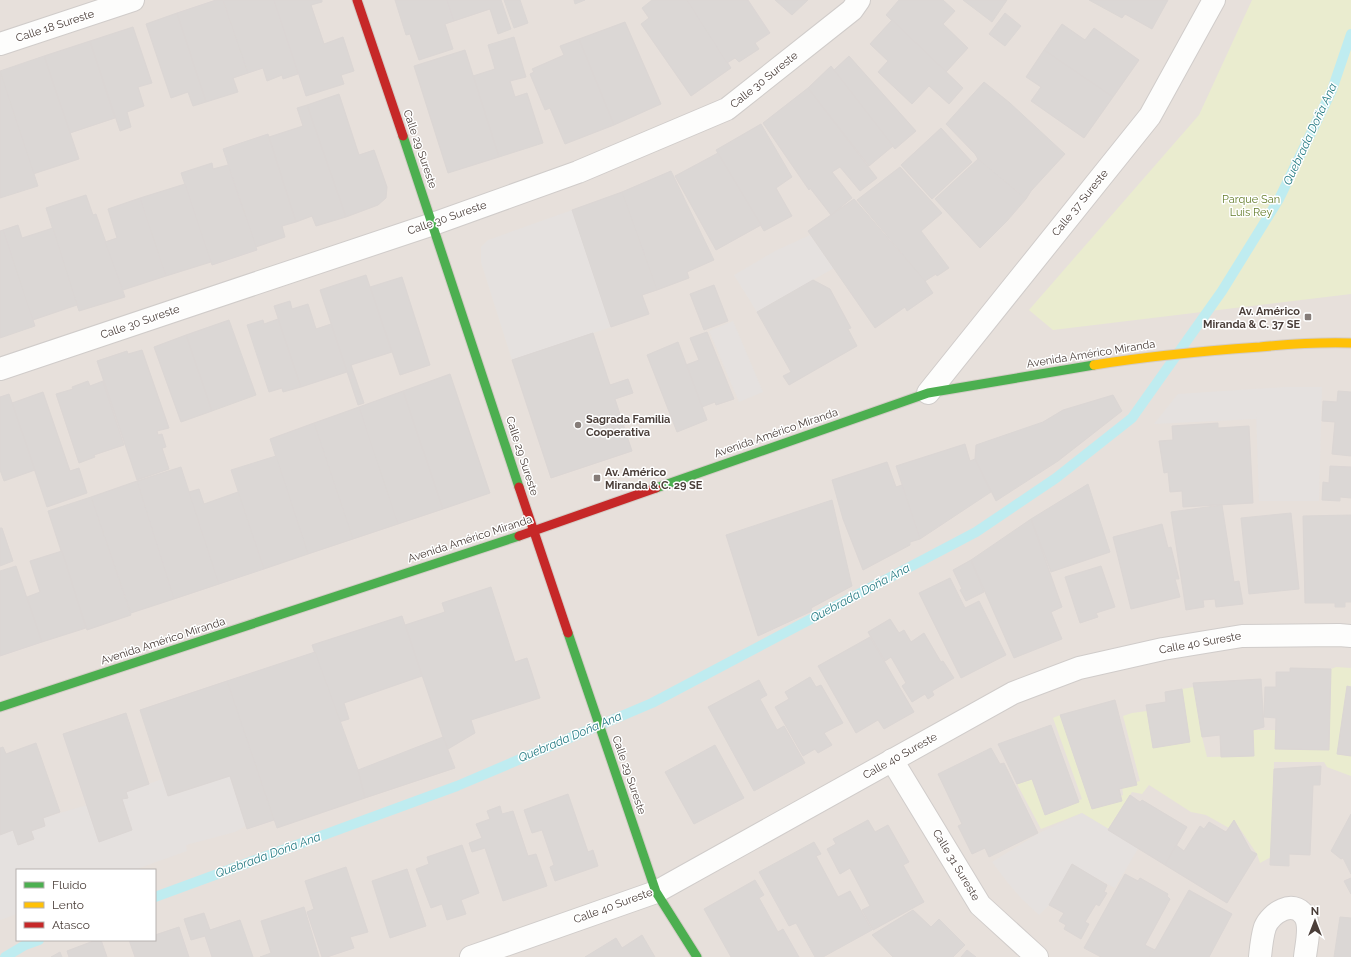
<svg xmlns="http://www.w3.org/2000/svg" width="1351" height="957" font-family="Raleway,sans-serif">
	<rect width="100%" height="100%" fill="#f3f0ee"/>
	<!-- residential -->
	<path fill="#e7e0db" fill-rule="evenodd" d="M0,0h1351v957h-1351zM17,870h138v70h-138z"/>
	<!-- green -->
	<g fill="#eaeccf">
		<path d="M1252,0h99v294l-298,36 -24,-20 170,-195z"/>
		<path d="M1336,667l15,1v19l-4,-1 -9,68 13,2v20l-24,-9 -3,-5h-50l-3,95 -11,6 -3,-9 -23,-34 -5,8 -23,-13 -15,-3 -42,-27 -7,9 -10,-2 -24,37 -26,-16 -41,16 -24,-45 15,-5 14,36 36,-16 -29,-81 7,-3 32,94 31,-14 -1,-9 18,-5 -17,-65 9,-3 15,-2 6,37 37,-6 -8,-53 12,-2 8,50 5,20 47,-1 -1,-26h22v19l54,1 2,-81z"/>
	</g>
	<!-- parking -->
	<g fill="#e5e1df">
		<path d="M572,210l39,117 -99,33 -31,-98v-15l7,-7z"/>
		<path d="M810,235l24,33 -77,44 -23,-37 41,-24z"/>
		<path d="M733,321l30,71 -24,10 -30,-71z"/>
		<path d="M1285,387h37l-3,114h-60l-3,-90v8l-102,5 24,-30z"/>
		<path d="M230,776l16,50 -11,6 -49,13 1,6 -53,19h-117v44l-17,6v-85l13,-5 5,15 16,-5 -3,-9 14,-5 -2,-8 44,-13 12,37 33,-12 -10,-31 6,-1 -2,-6 36,-13 6,17z"/>
		<path d="M1082,813l57,34 -24,41 -43,-23 -23,40 -10,10 -18,-17 -13,-15 -16,-21 47,-29z"/>
	</g>
	<g fill="none" stroke-linecap="round" stroke-linejoin="round">
		<!-- stream -->
		<g stroke="#bfecf0" stroke-width="10">
			<path d="M155,897l302,-111 195,-83 324,-171 80,-54 76,-60 90,-127 57,-92 53,-109 19,-56"/>
			<path d="M5,957l20,-12 14,-5"/>
		</g>
	</g>
	<!-- building -->
	<g fill="#dbd7d5" stroke="#dbd6d4">
		<path d="M216,0h7l25,73 -15,5 5,14 -32,10 -29,-89z"/>
		<path d="M223,0h51l24,74 -15,5 -1,-4 -15,6 -4,-13 -15,5z"/>
		<path d="M274,0h48v2l-11,3 13,39 19,-7 11,34 -13,4 3,9 -38,12z"/>
		<path d="M395,0h52l7,21 -9,3 8,25 -34,11 -9,-26 -4,1z"/>
		<path d="M447,0h54l10,29 -13,5 -8,-25 -36,12z"/>
		<path d="M504,0h16l8,23 -14,5z"/>
		<path d="M574,0h11l-10,4z"/>
		<path d="M652,0h35l44,68 -40,28 -50,-72 8,-6 -7,-10z"/>
		<path d="M687,0h61l22,33 -15,10 4,6 -20,13 -4,-4 -8,5z"/>
		<path d="M775,0h33l-16,15z"/>
		<path d="M899,0h44l12,11 -12,13 25,24 -22,24 -60,-57z"/>
		<path d="M963,0h44l-15,22z"/>
		<path d="M1089,0h79l-16,29 -27,-15 -3,4z"/>
		<path d="M177,13l29,89 -13,4 -5,-14 -17,6 -25,-74z"/>
		<path d="M1005,13l16,13 -16,20 -16,-12z"/>
		<path d="M892,20l71,68 -14,16 -20,-18 -17,18 -34,-32 10,-11 -18,-17z"/>
		<path d="M625,22l36,82 -47,21 -35,-86z"/>
		<path d="M1062,24l23,16 9,-12 45,32 -26,37 -69,-47z"/>
		<path d="M133,27l19,56 -14,4 6,19 -17,6 4,15 -11,4 -30,-90z"/>
		<path d="M514,37l12,40 -16,4 5,16 12,-4 16,50 -44,14 -26,-81 22,-7 -7,-24z"/>
		<path d="M579,39l35,86 -49,19 -15,-36 -5,2 -15,-36 4,-2 -2,-3 32,-14 -4,-9z"/>
		<path d="M90,41l25,77 -45,15 -26,-77z"/>
		<path d="M465,50l34,107 -51,16 -34,-107z"/>
		<path d="M1044,50l69,47 -29,41 -53,-37 10,-14 -15,-10z"/>
		<path d="M44,56l35,103 -46,15 -33,-103z"/>
		<path d="M849,56l67,75 -21,18 -61,-79z"/>
		<path d="M831,66l62,80 -24,20 -61,-78z"/>
		<path d="M0,71l38,115 -38,12z"/>
		<path d="M984,82l26,21 55,51 -34,37 -5,8 -48,-40 -3,-5 -29,-30z"/>
		<path d="M808,88l69,90 -17,13 -20,-24 -8,5 20,26 -21,17 -21,-27 -1,2 -46,-67z"/>
		<path d="M339,94l20,61 15,-5 13,37 -1,11 -8,7 -32,12 -39,-112z"/>
		<path d="M307,105l39,112 -30,9 -4,-10 -16,6 -27,-85 34,-11 -6,-18z"/>
		<path d="M761,124l31,53 -16,11 16,28 -28,15 -48,-81z"/>
		<path d="M941,128l31,34 -40,37 -31,-34z"/>
		<path d="M268,134l28,88 -14,4 3,11 -29,10 -33,-98z"/>
		<path d="M718,153l43,72 -45,25 -41,-74z"/>
		<path d="M978,159l48,40 -19,22 -27,27 -45,-49z"/>
		<path d="M212,163l1,6 15,-4 29,85 -45,15 -31,-92z"/>
		<path d="M900,167l42,46 -21,18 28,37 -12,8 -1,-2 -11,7 -68,-81z"/>
		<path d="M671,171l43,89 -27,12 2,6 -32,12 -35,-98z"/>
		<path d="M185,184l26,78 -45,14 -26,-78z"/>
		<path d="M622,192l35,98 -15,5 7,19 -38,13 -39,-117z"/>
		<path d="M86,195l7,20 3,-1 29,83 -46,14 -33,-103z"/>
		<path d="M140,198l26,78 -43,14 -18,-48 12,-4 -9,-29z"/>
		<path d="M854,199l71,82 8,12 -26,18 -2,-4 -30,21 -67,-97z"/>
		<path d="M18,225l4,13 31,-10 24,77 -44,15 -30,-90z"/>
		<path d="M3,230l32,96 -35,12v-107z"/>
		<path d="M366,275l26,77 -41,13 13,38 -6,2 -38,-115z"/>
		<path d="M402,277l28,88 -30,10 -30,-88z"/>
		<path d="M813,280l17,9 21,39 -3,1 9,17 -68,39 -6,-9 8,-4 -34,-60z"/>
		<path d="M714,285l14,36 -24,9 -14,-36z"/>
		<path d="M290,301l2,8 16,-5 8,25 15,-5 16,48 -46,15 -27,-81z"/>
		<path d="M278,319l23,68 -18,5 -1,-4 -13,4 -22,-67 16,-5 1,4z"/>
		<path d="M229,320l27,75 -44,16 -26,-76z"/>
		<path d="M707,332l27,67 -18,6 -1,-3 -13,5 -16,-42 13,-5 -9,-22z"/>
		<path d="M593,333l17,52 18,-6 5,14 -18,6 17,52 -81,27 -39,-118z"/>
		<path d="M186,335l26,76 -31,11 -27,-75z"/>
		<path d="M678,342l29,78 -30,12 -30,-77z"/>
		<path d="M142,350l27,78 -12,3 1,4 4,-1 4,13 -4,1 7,21 -32,11 -40,-119 30,-10 1,3z"/>
		<path d="M450,374l40,119 -47,16 -40,-118z"/>
		<path d="M88,381l2,5 13,-5 21,64 -30,10 1,2 -16,6 -23,-69 17,-5 -1,-2z"/>
		<path d="M403,391l40,118 -45,15 -39,-117z"/>
		<path d="M1338,391l13,1v64l-19,-2 3,-32 -13,-1 1,-20 14,1z"/>
		<path d="M43,392l27,79 9,-3 8,25 -40,14 -35,-104z"/>
		<path d="M9,394l26,76 -31,11 -4,-11v-73z"/>
		<path d="M1113,395l9,16 -64,50 -62,40 -21,-42 1,-14 67,-23 20,-12z"/>
		<path d="M359,407l39,117 -45,15 -39,-116z"/>
		<path d="M314,423l39,116 -45,15 -38,-115z"/>
		<path d="M1218,423v5l31,-2 4,77 -70,4 -1,-16 -12,1 -2,-20 -4,1 -5,-32 14,-1 -1,-14z"/>
		<path d="M965,444l5,17 5,-2 16,33 -71,47 -24,-73z"/>
		<path d="M276,456l32,98 -44,15 -33,-99z"/>
		<path d="M887,462l9,25 6,-2 18,54 -10,3v3l-47,25 -20,-51 -11,-39z"/>
		<path d="M1330,466l21,1v31l-11,-1v4l-18,-1 1,-18 6,1z"/>
		<path d="M181,467l38,117 -45,15 -37,-118z"/>
		<path d="M137,481l37,118 -43,14 -40,-116z"/>
		<path d="M1088,484l22,68 -59,20 -20,-53z"/>
		<path d="M199,489l5,15 34,-12 26,77 -45,15 -30,-92z"/>
		<path d="M91,497l40,118 -44,15 -39,-119z"/>
		<path d="M832,500l20,86 -41,22 1,3 -54,25 -32,-101z"/>
		<path d="M1222,505l12,77 5,-1 4,23 -27,3 -1,-8 -12,1 1,7 -18,3 -15,-98z"/>
		<path d="M1291,513l8,76 -50,5 -8,-76z"/>
		<path d="M1351,515v87h-6v5h-10v-4h-30l-2,-87z"/>
		<path d="M1031,519l31,88 -11,5 11,27 -48,19 -43,-98z"/>
		<path d="M1162,524l6,24 3,-1 8,32h-4l5,18 -49,12 -18,-72z"/>
		<path d="M0,528h2l11,33 -13,5z"/>
		<path d="M62,551l24,77 -44,14 -15,-45 13,-5 -10,-31z"/>
		<path d="M971,560l13,32 -18,9 -6,-11 2,-1 -9,-19z"/>
		<path d="M16,566l26,76 -42,14v-85z"/>
		<path d="M1101,566l14,41 -19,6 2,4 -18,6 -15,-46z"/>
		<path d="M950,578l15,30 14,-7 27,54 -45,23 -42,-85z"/>
		<path d="M491,587l24,75 12,-4 13,40 -69,22 4,13 -27,16 -5,-12 -38,-112 40,-13 -3,-9z"/>
		<path d="M402,616l20,60 -78,27 5,16 -10,3 -27,-77z"/>
		<path d="M890,619l9,14 5,-3 7,12 13,-9 17,29 2,-1 11,17 -22,13 2,4 -6,4 -3,-5 -13,8 -10,-16 4,-3 -15,-26 -6,4 -17,-29z"/>
		<path d="M870,637l44,75 -30,17 -6,-9 -22,13 -38,-67z"/>
		<path d="M315,652l43,118 7,28 -88,30 -50,-147z"/>
		<path d="M1290,668l41,1 -2,81 -54,-1 1,-31 -12,-1 1,-30h11v-15h14z"/>
		<path d="M810,677l6,10 5,-2 22,38 -19,10 8,12 -14,8 -3,-4 -12,7 -28,-49 14,-8 -4,-7z"/>
		<path d="M1261,679l3,48 -11,3 1,26 -33,1 -1,-22 -18,2 -9,-54z"/>
		<path d="M759,680l8,15 -7,4 17,31 7,-4 21,37 -51,28 -46,-84z"/>
		<path d="M227,681l47,139 -27,9 -17,-53 -62,20 -28,-86z"/>
		<path d="M1347,686l4,1v69l-14,-2z"/>
		<path d="M1182,689l8,53 -37,6 -7,-43 20,-3 -1,-10z"/>
		<path d="M1115,700l22,85 -18,4 3,12 -30,8 -32,-94z"/>
		<path d="M126,713l23,71 -23,8 2,6 -6,1 10,31 -33,12 -36,-108z"/>
		<path d="M1051,725l28,77 -34,13 -13,-36 -15,5 -19,-40z"/>
		<path d="M443,737l12,31 -90,30 -7,-28z"/>
		<path d="M36,743l24,69 -17,6 2,8 -14,5 3,8 -16,6 -5,-15 -13,5v-87l3,-1 3,7z"/>
		<path d="M715,745l29,53 -50,26 -29,-52z"/>
		<path d="M991,748l9,16 4,-1 34,70 -49,24 -4,-9 -13,6 -14,-28 4,-2 -24,-50z"/>
		<path d="M1321,766l-1,19h-7l-3,70 -21,-1v12l-19,-1 4,-96z"/>
		<path d="M568,794l20,58 5,-2 5,16 -43,15 -5,-14 4,-2 -12,-35 -10,3 -8,-23z"/>
		<path d="M1130,795l10,7 2,-2 45,27 -22,38 -57,-35z"/>
		<path d="M500,806l2,8 11,-3 15,45 8,-2 11,32 -44,15 -18,-53 -13,4 -3,-9 13,-5 -6,-14 14,-5 -3,-8z"/>
		<path d="M1351,814v60l-8,-16 -2,1 -10,-8z"/>
		<path d="M868,820l7,12 13,-7 21,37 -6,3 21,37 -51,28 -11,-20 8,-4 -20,-38 -10,6 -13,-25 9,-5 -3,-5z"/>
		<path d="M1234,820l17,31 6,3 -30,49 -62,-38 11,-20 8,6 16,-25 4,3 5,-7 17,10z"/>
		<path d="M814,842l7,12 -5,2 22,41 12,-6 22,39 -49,27h-8l-19,-34 -7,3 -30,-54z"/>
		<path d="M462,845l17,48 -18,7 5,14 -19,6 -5,-16 -11,4 -15,-39 13,-5 -2,-7z"/>
		<path d="M1072,864l35,21 -3,7 3,1 -8,13 -3,-2 -11,18 4,2 -8,15 -17,-10 2,-4 -7,-4 5,-8 -15,-8z"/>
		<path d="M346,867l22,65 -18,5 4,11 -27,9h-5l-15,-45 7,-3 -9,-28z"/>
		<path d="M407,869l19,57 -36,12 -18,-57z"/>
		<path d="M1125,874l13,7 2,-3 28,16 -1,2 3,3 -25,46 8,4 -4,8h-48l-17,-9z"/>
		<path d="M1351,878v16l-7,-13z"/>
		<path d="M755,880l9,15 -5,3 19,34 5,-3 16,28h-68l-27,-48z"/>
		<path d="M1189,890l43,24 -23,43h-60l4,-8 2,1z"/>
		<path d="M304,907l15,50h-59l11,-4 -10,-32z"/>
		<path d="M913,910l18,17 8,-8 26,26 -12,12h-60l-21,-22z"/>
		<path d="M204,913l6,17 30,-10 13,37h-41l-7,-21 -14,4 -7,-21z"/>
		<path d="M1340,917l11,1v39h-17z"/>
		<path d="M179,927l10,30h-54l-6,-17h26v-5z"/>
		<path d="M642,935l13,22h-70l31,-19 6,10z"/>
		<path d="M96,940h5l6,17h-38l-2,-6z"/>
		<path d="M967,950l9,7h-15z"/>
		<path d="M60,952l2,5h-11z"/>
	</g>
	<g fill="none" stroke-linecap="round" stroke-linejoin="round">
		<defs>
			<g id="street">
				<path d="M0,44l133,-44"/>
				<path d="M0,369l433,-145 145,-52 149,-63 125,-99 7,-10"/>
				<path d="M928,393l222,-277 64,-116"/>
				<path d="M892,760l88,145 57,52"/>
				<path d="M471,957l185,-65 357,-199 66,-25 84,-19 79,-13 97,-1 12,1"/>
				<path d="M1260,957c1,-10 2,-21 5,-30 6,-14 28,-28 39,-12 8,10 2,30 1,42"/>
			</g>
			<g id="fast">
				<path d="M403,136l116,351"/>
				<path d="M656,488l272,-95 166,-28"/>
				<path d="M568,633l88,259 41,65"/>
				<path d="M0,707l519,-171"/>
			</g>
			<path id="slow" d="M1094,365c54,-9 110,-14 166,-18 30,-3 60,-5 91,-4"/>
			<g id="jam">
				<path d="M357,0l46,136"/>
				<path d="M519,487l49,146"/>
				<path d="M519,536l137,-48"/>
			</g>
		</defs>
		<!-- street casing -->
		<use href="#street" stroke="#d0ccca" stroke-width="24"/>
		<!-- fast casing -->
		<use href="#fast" stroke="#d4ccc6" stroke-width="11"/>
		<!-- slow casing -->
		<use href="#slow" stroke="#d4ccc6" stroke-width="11"/>
		<!-- jam casing -->
		<use href="#jam" stroke="#d4ccc6" stroke-width="11"/>
		<!-- street -->
		<use href="#street" stroke="#fdfdfc" stroke-width="22"/>
		<!-- fast -->
		<use href="#fast" stroke="#4caf50" stroke-width="9"/>
		<!-- slow -->
		<use href="#slow" stroke="#ffc107" stroke-width="9"/>
		<!-- jam -->
		<use href="#jam" stroke="#c62828" stroke-width="9"/>
	</g>
	<!-- markers -->
	<g fill="#857c78" stroke="#fff" stroke-width="1.5">
		<rect x="1304" y="313" width="8" height="8" rx="2"/>
		<circle cx="578" cy="425" r="4"/>
		<rect x="593" y="474" width="8" height="8" rx="2"/>
	</g>
	<g text-anchor="middle" dominant-baseline="central" stroke-width="3" stroke-linejoin="round" paint-order="stroke">
		<!-- street labels -->
		<g font-size="11" fill="#4a3e39" stroke="#fff">
			<text transform="translate(55 26) rotate(-18)">Calle 18 Sureste</text>
			<text transform="translate(764 80) rotate(-39)">Calle 30 Sureste</text>
			<text transform="translate(420 149) rotate(71)">Calle 29 Sureste</text>
			<text transform="translate(1080 203) rotate(-51)">Calle 37 Sureste</text>
			<text transform="translate(447 218) rotate(-19)">Calle 30 Sureste</text>
			<text transform="translate(140 322) rotate(-19)">Calle 30 Sureste</text>
			<text transform="translate(1091 354) rotate(-9)">Avenida Américo Miranda</text>
			<text transform="translate(776 433) rotate(-19)">Avenida Américo Miranda</text>
			<text transform="translate(522 456) rotate(72)">Calle 29 Sureste</text>
			<text transform="translate(470 539) rotate(-18)">Avenida Américo Miranda</text>
			<text transform="translate(163 641) rotate(-18)">Avenida Américo Miranda</text>
			<text transform="translate(1200 643) rotate(-10)">Calle 40 Sureste</text>
			<text transform="translate(900 756) rotate(-29)">Calle 40 Sureste</text>
			<text transform="translate(629 775) rotate(71)">Calle 29 Sureste</text>
			<text transform="translate(956 865) rotate(59)">Calle 31 Sureste</text>
			<text transform="translate(613 906) rotate(-20)">Calle 40 Sureste</text>
		</g>
		<!-- park labels -->
		<g font-size="11" fill="#657d2b" stroke="#fff">
			<text x="1251" y="199">Parque San<tspan x="1251" dy="13">Luis Rey</tspan></text>
		</g>
		<!-- poi labels -->
		<g font-size="11" font-weight="bold" fill="#4a3e39" stroke="#fff" text-anchor="start">
			<text x="1300" y="311" text-anchor="end">Av. Américo<tspan x="1300" dy="13">Miranda &amp; C. 37 SE</tspan></text>
			<text x="586" y="419">Sagrada Familia<tspan x="586" dy="13">Cooperativa</tspan></text>
			<text x="605" y="472">Av. Américo<tspan x="605" dy="13">Miranda &amp; C. 29 SE</tspan></text>
		</g>
		<!-- water labels -->
		<g font-size="12" font-style="italic" fill="#277d85" stroke="#fff">
			<text transform="translate(1310 134) rotate(-65)">Quebrada Doña Ana</text>
			<text transform="translate(860 593) rotate(-28)">Quebrada Doña Ana</text>
			<text transform="translate(570 737) rotate(-23)">Quebrada Doña Ana</text>
			<text transform="translate(268 855) rotate(-20)">Quebrada Doña Ana</text>
		</g>
	</g>
	<!-- legend -->
	<rect x="16" y="869" width="140" height="72" fill="#ffffff" stroke="#b7b2b0"/>
	<rect x="24" y="882" width="20" height="6" fill="#4caf50" stroke="#b7b2b0"/>
	<text x="52" y="889" font-size="12" fill="#4a3e39">Fluido</text>
	<rect x="24" y="902" width="20" height="6" fill="#ffc107" stroke="#b7b2b0"/>
	<text x="52" y="909" font-size="12" fill="#4a3e39">Lento</text>
	<rect x="24" y="922" width="20" height="6" fill="#c62828" stroke="#b7b2b0"/>
	<text x="52" y="929" font-size="12" fill="#4a3e39">Atasco</text>
	<!-- north arrow -->
	<g transform="translate(1315 921)" stroke="#ffffff" stroke-width="3" paint-order="stroke">
	<path d="M0-3L7 15L0 10L-7 15Z" fill="#4a3e39"/>
	<text y="-6" font-size="11" font-weight="bold" text-anchor="middle" fill="#4a3e39">N</text>
	</g>
</svg>
